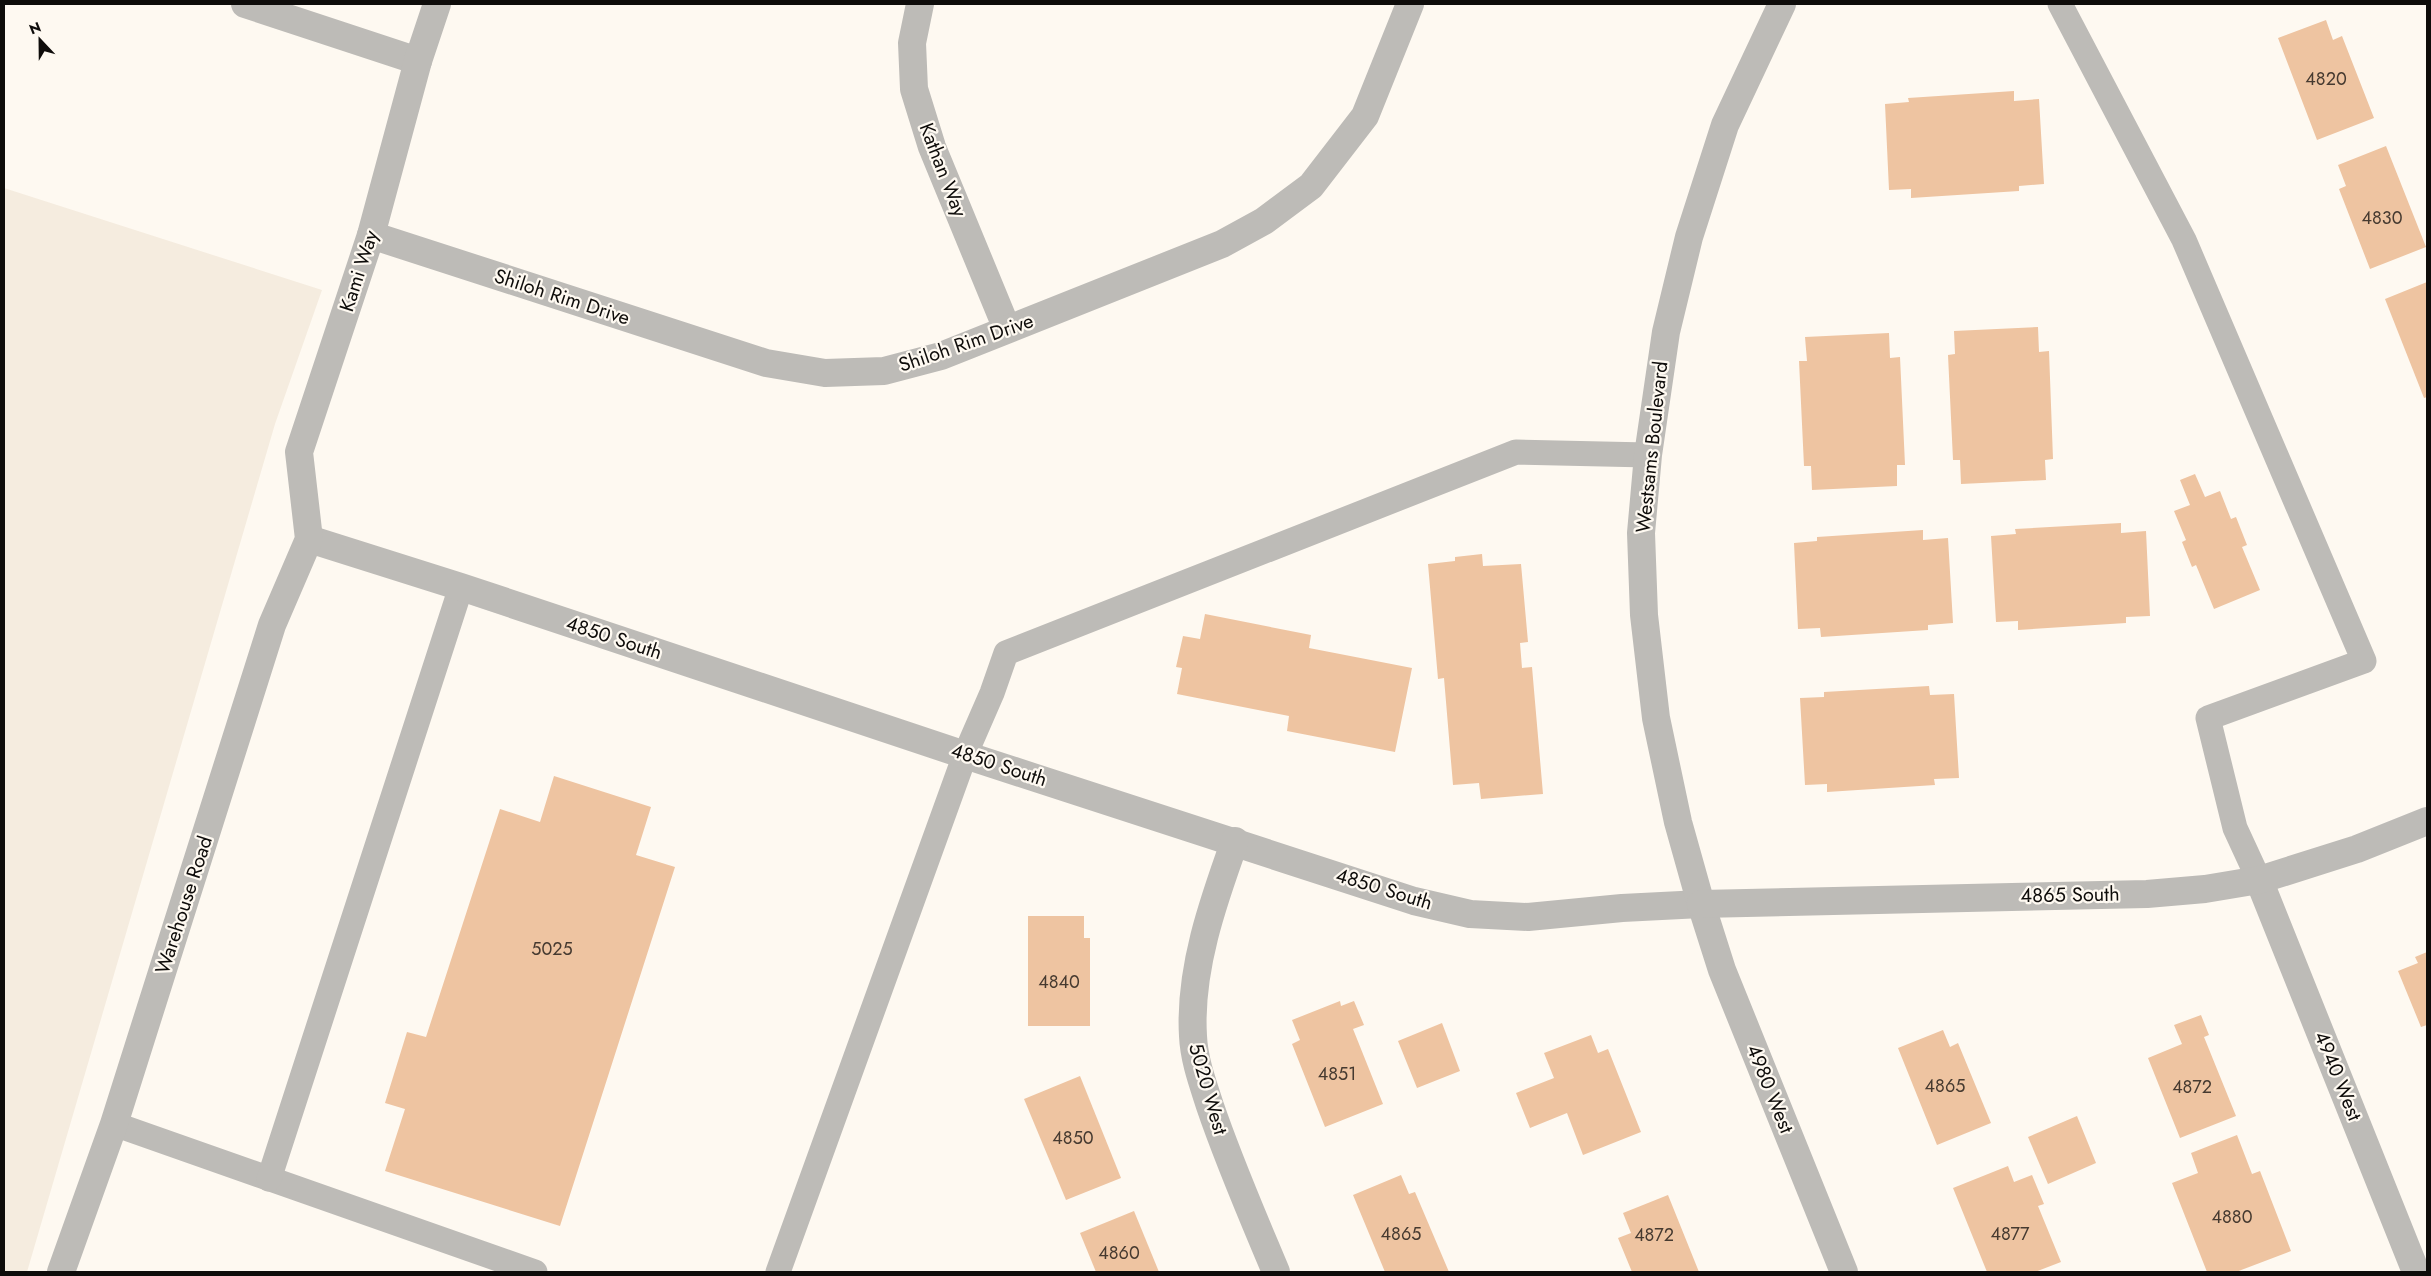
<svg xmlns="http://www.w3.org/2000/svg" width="2431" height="1276" font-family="Jost,sans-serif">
	<rect width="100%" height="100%" fill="#fef9f1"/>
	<!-- built -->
	<path fill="#f5ecdf" d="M4,188l318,102 -47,134 -248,848h-23z"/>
	<!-- building -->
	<g fill="#eec4a1">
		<path d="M2326,20l7,20 9,-4 32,82 -57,22 -39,-102z"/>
		<path d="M2014,91v10l25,-2 5,85 -25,2v5l-108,7v-9l-22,1 -4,-86 24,-2 -1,-4z"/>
		<path d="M2386,146l40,101 -56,22 -31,-80 7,-3 -8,-21z"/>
		<path d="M2427,282v115l-3,1 -39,-99z"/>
		<path d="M2038,327l1,25 10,-1 4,108 -8,1 1,20 -85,4 -1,-24h-7l-5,-105 7,-1 -1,-23z"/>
		<path d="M1889,333l1,25 10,-1 5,108h-8v21l-85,4 -1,-24h-7l-5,-105h8l-2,-24z"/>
		<path d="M2195,474l10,23 15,-6 11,28 5,-2 11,28 -5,2 18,43 -46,19 -18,-44 -4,2 -10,-25 4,-2 -12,-29 16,-6 -10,-25z"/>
		<path d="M2121,523v10l25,-2 4,85 -24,1v6l-108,7v-9l-22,1 -5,-86 25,-2 -1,-5z"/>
		<path d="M1923,530v10l25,-2 5,85 -25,2v5l-107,7 -1,-9 -22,1 -4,-86 23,-2v-4z"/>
		<path d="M1482,554l1,12 38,-2 7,78 -8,1 2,25 10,-1 11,127 -62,5 -2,-16 -26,2 -9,-107 -6,1 -10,-115 27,-3v-4z"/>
		<path d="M1205,614l106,21 -2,13 103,20 -17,84 -108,-21 2,-15 -112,-22 5,-26 -6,-1 7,-31 17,3z"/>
		<path d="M1929,686l1,9 24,-1 5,84 -25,1 1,6 -108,7v-8l-22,1 -5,-87 24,-1v-5z"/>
		<path d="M554,776l97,31 -15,48 39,12 -115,359 -175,-55 20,-62 -20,-6 22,-71 19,5 74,-228 40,13z"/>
		<path d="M1028,916h56v22h6v88h-62z"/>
		<path d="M2427,952v73l-6,2 -23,-56 20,-8 -3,-6z"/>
		<path d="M1340,1001l1,5 13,-5 10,24 -11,4 30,75 -58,23 -33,-83 8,-4 -8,-20z"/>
		<path d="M2201,1015l8,20 -5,2 32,79 -56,22 -32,-80 34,-14 -8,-19z"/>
		<path d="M1442,1023l18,48 -43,17 -19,-47z"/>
		<path d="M1943,1030l7,17 8,-4 33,80 -54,22 -39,-97z"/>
		<path d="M1591,1035l7,18 10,-4 33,83 -58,23 -16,-42 -37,15 -14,-35 38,-15 -10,-25z"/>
		<path d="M1080,1076l41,102 -55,22 -42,-101z"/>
		<path d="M2077,1116l19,47 -48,21 -20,-47z"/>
		<path d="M2237,1135l15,39 8,-3 31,80 -55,21h-29l-35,-89 26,-10 -7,-20z"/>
		<path d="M2008,1166l6,16 18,-7 12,29 -6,2 23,56 -26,10h-48l-34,-84z"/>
		<path d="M1401,1175l8,19 6,-2 34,80h-64l-32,-77z"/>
		<path d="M1668,1195l31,77h-67l-14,-34 13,-5 -8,-20z"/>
		<path d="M1134,1211l25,61h-63l-16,-39z"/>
	</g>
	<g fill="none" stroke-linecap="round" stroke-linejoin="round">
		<!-- service -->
		<g stroke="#bdbbb7" stroke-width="25">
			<path d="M2060,4l124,236 180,421 -156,57 27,110 24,52"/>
			<path d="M114,1124l421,148"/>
			<path d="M269,1179l192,-592"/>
			<path d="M778,1272l187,-517 27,-62 14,-40 510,-201 132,3"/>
		</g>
		<!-- minor -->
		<g stroke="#bdbbb7" stroke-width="28">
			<path d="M245,4l173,57"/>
			<path d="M920,4l-8,39 2,46 18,58 75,182"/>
			<path d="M371,235l395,128 59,10 59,-2 57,-15 281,-112 42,-23 47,-35 54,-70 45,-112"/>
			<path d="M309,539l152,48 504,168 449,146 56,13 58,3 94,-9 79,-4"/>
			<path d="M1235,841c-22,61 -46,129 -42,195 1,24 10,48 17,70 19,56 43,111 66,166"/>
			<path d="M2259,880l157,392"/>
			<path d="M61,1272l53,-148 158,-499 37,-86 -10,-87 72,-217 47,-174 19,-57"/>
		</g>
		<!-- tertiary -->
		<g stroke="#bdbbb7" stroke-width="28">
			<path d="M1782,4l-57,121 -36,112 -23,95 -18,123 -7,78 3,82 12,103 22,104 23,82 21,66 122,302"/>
			<path d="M1701,904l446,-10 58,-5 54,-9 98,-31 70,-28"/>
		</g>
	</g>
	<g text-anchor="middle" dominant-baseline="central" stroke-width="4.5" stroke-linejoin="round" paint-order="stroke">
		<!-- number labels -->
		<g font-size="18" fill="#463a30">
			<text x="2326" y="79">4820</text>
			<text x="2382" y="218">4830</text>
			<text x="552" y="949">5025</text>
			<text x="1059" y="982">4840</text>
			<text x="1337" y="1074">4851</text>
			<text x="1945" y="1086">4865</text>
			<text x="2192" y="1087">4872</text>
			<text x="1073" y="1138">4850</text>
			<text x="2232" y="1217">4880</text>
			<text x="1401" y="1234">4865</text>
			<text x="2010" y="1234">4877</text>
			<text x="1654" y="1235">4872</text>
			<text x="1119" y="1253">4860</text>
		</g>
		<!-- street labels -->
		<g font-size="20" fill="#0e0c0a" stroke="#fef9f1">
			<text transform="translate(943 170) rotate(69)">Kathan Way</text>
			<text transform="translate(359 271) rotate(-72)">Kami Way</text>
			<text transform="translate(562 297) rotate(18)">Shiloh Rim Drive</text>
			<text transform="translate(966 343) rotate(-19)">Shiloh Rim Drive</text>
			<text transform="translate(1652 447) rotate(-84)">Westsams Boulevard</text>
			<text transform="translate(614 638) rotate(18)">4850 South</text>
			<text transform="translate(999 765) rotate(18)">4850 South</text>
			<text transform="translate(1384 889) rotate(17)">4850 South</text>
			<text transform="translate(2070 895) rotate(-1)">4865 South</text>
			<text transform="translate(184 905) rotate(-72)">Warehouse Road</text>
			<text transform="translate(2338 1076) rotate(68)">4940 West</text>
			<text transform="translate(1208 1089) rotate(74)">5020 West</text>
			<text transform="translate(1770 1089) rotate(68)">4980 West</text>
		</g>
	</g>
	<!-- border -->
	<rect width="2431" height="1276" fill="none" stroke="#0e0c0a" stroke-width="10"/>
	<!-- north arrow -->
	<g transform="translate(40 40) rotate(338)" stroke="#fef9f1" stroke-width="4" paint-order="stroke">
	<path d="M0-4L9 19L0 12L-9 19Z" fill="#0e0c0a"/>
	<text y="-8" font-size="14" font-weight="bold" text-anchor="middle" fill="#0e0c0a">N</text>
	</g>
</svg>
